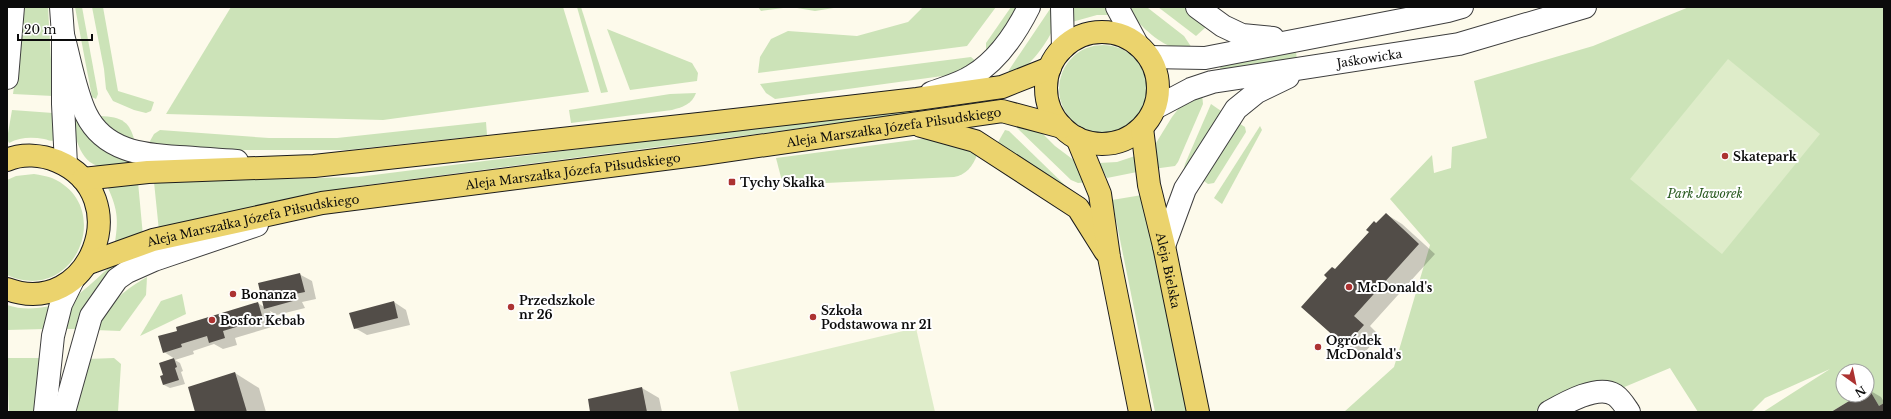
<svg xmlns="http://www.w3.org/2000/svg" width="1891" height="419" font-family="'Libre Baskerville',serif">
	<rect width="100%" height="100%" fill="#fdfaeb"/>
	<!-- green -->
	<g fill="#cce3b8">
		<path d="M25,7h23l5,89 -40,-2z"/>
		<path d="M75,7h7l16,87 -2,5 -4,-2z"/>
		<path d="M92,7h11l15,84 36,11 -3,9 -5,2 -12,-3 -21,-9 -7,-12 -2,-20z"/>
		<path d="M231,7h332l26,85 -206,28 -217,-6z"/>
		<path d="M577,7h4l27,85 -7,1z"/>
		<path d="M758,7h82l-25,4 -24,-4 -30,4z"/>
		<path d="M923,7h73l-29,39 -209,27 2,-16 11,-18 17,-8 69,5 51,-14z"/>
		<path d="M1011,7h9l-32,44 -2,-2v-6z"/>
		<path d="M1070,7h36l2,8h-11l-25,7z"/>
		<path d="M1125,7l23,1 36,28 8,12c-7,-1 -16,0 -22,-2 -16,-6 -35,-26 -45,-39z"/>
		<path d="M1158,7h26l23,17v2l-11,10z"/>
		<path d="M1689,7h195v396l-5,3 -10,-17 -2,1v-19h-24v24h16l-28,17h-68l67,-43 -65,29 -14,14h-53l-28,-44 -48,20 -39,-3 -49,27h-190l50,-45 36,-122 -40,-46 42,-44 2,18 17,-5 1,-21 35,-9 -13,-57 119,-35z"/>
		<path d="M1050,9h5c0,6 -1,13 -2,19 -3,11 -22,37 -33,42 -3,2 -8,3 -12,4l1,-4z"/>
		<path d="M607,29l85,34 6,10 -1,8 -67,9z"/>
		<circle cx="1103" cy="89" r="44"/>
		<path d="M1296,52l1,8 -76,12 -2,-9z"/>
		<path d="M971,57l8,7 -22,10 -182,25 -9,-6 -6,-9z"/>
		<path d="M696,93c-4,11 -13,14 -24,17l-101,13 -2,-13 101,-16z"/>
		<path d="M1202,94l1,10 -25,58 -3,4 -22,3v-17l3,-9 16,-26 10,-13z"/>
		<path d="M993,97l1,6 -635,83 -200,45 -5,-49 204,-5z"/>
		<path d="M1211,104l13,9 -38,56 -2,-1 1,-4z"/>
		<path d="M12,110l41,3 3,27c-5,2 -7,0 -12,-1 -12,-2 -24,-2 -35,4l-2,-4z"/>
		<path d="M79,114l54,45 3,8c-11,0 -24,2 -35,0 -23,-5 -26,-33 -30,-52z"/>
		<path d="M100,116c22,1 30,5 35,27l-23,-12z"/>
		<path d="M486,122l1,13 -140,15h-105l-91,-4 -1,-5 4,-7 6,-4 109,8h68z"/>
		<path d="M1237,122l8,5 1,5 -32,51 -6,1 -8,-6z"/>
		<path d="M1014,125l26,6 15,15 20,15 14,21 -11,1 -7,-3z"/>
		<path d="M1260,126l2,4 -40,74 -8,-6z"/>
		<path d="M1005,130l4,1 62,60 -74,-47z"/>
		<path d="M929,138l26,4 22,13c-4,11 -11,20 -23,22l-171,8 -7,-27z"/>
		<path d="M1135,156l2,16 -30,6 -8,-15 18,-1z"/>
		<path d="M34,174c6,1 13,2 18,4 64,28 23,128 -45,97v-95l9,-4z"/>
		<path d="M138,182l5,54 -28,6c4,-23 2,-35 -8,-56z"/>
		<path d="M1142,195l45,217h-32l-43,-212z"/>
		<path d="M127,257l-40,45 -10,27h-14c2,-6 2,-15 5,-21 6,-11 15,-17 24,-25 13,-11 18,-19 35,-26z"/>
		<path d="M147,277l-1,18 -26,36 -25,-1c17,-28 23,-36 52,-53z"/>
		<path d="M182,294l4,20 -46,22 21,-35z"/>
		<path d="M7,305c15,5 28,4 43,1l-5,23 -38,1z"/>
		<path d="M7,358h35l-7,54h-26z"/>
		<path d="M114,358l7,6 -3,48h-45l14,-53z"/>
	</g>
	<!-- pitch -->
	<g fill="#deecc9">
		<path d="M1728,59l92,75 -98,120 -92,-75z"/>
		<path d="M916,328l19,84h-196l-9,-40z"/>
	</g>
	<!-- shadow -->
	<g fill="#0003">
		<path d="M1386,214l16,10 33,30 -65,72 10,10 -18,19 -17,-9 -43,-39z"/>
		<path d="M299,274l13,7 4,18 -14,3 3,6 -28,7 -7,-4 5,15 -40,12 2,7 -14,4 -9,-5 -21,7 1,3 -19,6 5,3 3,8 -2,1 4,12 -15,4 -6,-3v-10l-4,-12 15,-4 -11,-7 14,-21 80,-28 6,4z"/>
		<path d="M394,302l12,8 4,15 -43,10 -12,-7z"/>
		<path d="M235,373l24,15 7,24h-70z"/>
		<path d="M642,388l17,10 3,14h-71l-2,-12z"/>
		<path d="M1869,390l12,7 3,5v10h-51l28,-17h6z"/>
	</g>
	<!-- building -->
	<g fill="#524d48">
		<path d="M1386,213l33,31 -65,72 10,9 -19,21 -44,-39 26,-29 -3,-3 8,-8 3,2 34,-37 -3,-2 8,-9 2,2z"/>
		<path d="M300,273l5,19 -15,3 3,6 -29,8 -6,-26z"/>
		<path d="M394,301l4,17 -44,11 -5,-16z"/>
		<path d="M258,302l5,17 -40,12 2,7 -16,5 -2,-7 -26,8 1,3 -19,6 -5,-17 19,-5 -1,-4z"/>
		<path d="M174,358l3,9 -2,1 4,12 -16,5 -3,-9 3,-1 -4,-12z"/>
		<path d="M235,372l12,40h-52l-7,-25z"/>
		<path d="M642,387l5,25h-57l-2,-13z"/>
		<path d="M1869,389l10,17 5,-3v9h-53l28,-17h8v-5z"/>
	</g>
	<g fill="none" stroke-linecap="round" stroke-linejoin="round">
		<defs>
			<g id="minor">
				<path d="M61,7l2,28v69l3,61"/>
				<path d="M1062,7l1,41"/>
				<path d="M1117,7l20,37"/>
				<path d="M1197,7l26,19 19,9 31,3"/>
				<path d="M63,35c7,25 12,56 23,79 18,37 57,41 93,43 20,1 39,3 58,4"/>
				<path d="M1149,57l56,1 243,-47 14,-4"/>
				<path d="M7,78l6,-71"/>
				<path d="M931,93c13,-5 29,-9 41,-17 25,-15 44,-43 57,-69"/>
				<path id="s1" d="M1155,108l36,-19 21,-7 247,-38 126,-37"/>
				<path d="M1164,246l21,-57 51,-80 21,-17 31,-15"/>
				<path d="M45,412l8,-76 8,-32 12,-24"/>
				<path d="M64,412l27,-96 26,-37 10,-7 27,-12 103,-35"/>
				<path d="M1549,412c16,-9 49,-28 66,-17 6,4 10,11 14,17"/>
			</g>
			<g id="major">
				<circle cx="1102" cy="88" r="56"/>
				<path d="M921,126l54,15 103,67 27,43"/>
				<path id="s2" d="M1142,128l7,57 15,61 34,166"/>
				<path d="M1077,138l23,56 9,63 31,155"/>
				<path d="M7,160c16,-7 35,-5 50,1 81,34 33,159 -50,128"/>
				<path d="M83,179l65,-7 166,-6 385,-42 218,-25 85,-12 48,-19"/>
				<path id="s3" d="M89,263l64,-23 169,-37 381,-49 299,-43 60,16"/>
			</g>
		</defs>
		<!-- minor casing -->
		<use href="#minor" stroke="#3e3e3e" stroke-width="24"/>
		<!-- major casing -->
		<use href="#major" stroke="#1c1c1c" stroke-width="24"/>
		<!-- minor -->
		<use href="#minor" stroke="#fff" stroke-width="22"/>
		<!-- major -->
		<use href="#major" stroke="#ebd36d" stroke-width="22"/>
	</g>
	<!-- markers -->
	<g fill="#ac3231" stroke="#fff" stroke-width="1.5">
		<circle cx="1725" cy="156" r="4"/>
		<rect x="728" y="178" width="8" height="8" rx="2"/>
		<circle cx="1349" cy="287" r="4"/>
		<circle cx="233" cy="294" r="4"/>
		<circle cx="511" cy="307" r="4"/>
		<circle cx="813" cy="317" r="4"/>
		<circle cx="212" cy="320" r="4"/>
		<circle cx="1318" cy="347" r="4"/>
	</g>
	<g text-anchor="middle" dominant-baseline="central" stroke-width="4" stroke-linejoin="round" paint-order="stroke">
		<!-- street labels -->
		<g font-size="12" fill="#0b0b0b" stroke="#fff">
			<text stroke="none"><textPath href="#s1" startOffset="222">Jaśkowicka</textPath></text>
			<text stroke="none"><textPath href="#s3" startOffset="818">Aleja Marszałka Józefa Piłsudskiego</textPath></text>
			<text stroke="none"><textPath href="#s3" startOffset="494">Aleja Marszałka Józefa Piłsudskiego</textPath></text>
			<text stroke="none"><textPath href="#s3" startOffset="170">Aleja Marszałka Józefa Piłsudskiego</textPath></text>
			<text stroke="none"><textPath href="#s2" startOffset="145">Aleja Bielska</textPath></text>
		</g>
		<!-- poi labels -->
		<g font-size="12" font-weight="bold" fill="#0b0b0b" stroke="#fff" text-anchor="start">
			<text x="1733" y="156">Skatepark</text>
			<text x="740" y="182">Tychy Skałka</text>
			<text x="1357" y="287">McDonald's</text>
			<text x="241" y="294">Bonanza</text>
			<text x="519" y="300">Przedszkole<tspan x="519" dy="14">nr 26</tspan></text>
			<text x="821" y="310">Szkoła<tspan x="821" dy="14">Podstawowa nr 21</tspan></text>
			<text x="220" y="320">Bosfor Kebab</text>
			<text x="1326" y="340">Ogródek<tspan x="1326" dy="14">McDonald's</tspan></text>
		</g>
		<!-- park labels -->
		<g font-size="12" font-style="italic" fill="#2b5b22" stroke="#fff">
			<text x="1705" y="193">Park Jaworek</text>
		</g>
	</g>
	<!-- border -->
	<rect width="1891" height="419" fill="none" stroke="#0b0b0b" stroke-width="16"/>
	<!-- north arrow -->
	<g transform="translate(1855 383) rotate(147)"><circle r="19" fill="#ffffff" stroke="#9d9d9d"/>
	<path d="M0-3L7 15L0 10L-7 15Z" fill="#ac3231"/>
	<text y="-6" font-size="11" font-weight="bold" text-anchor="middle" fill="#0b0b0b">N</text>
	</g>
	<!-- scale -->
	<path d="M18 34v6h74v-6" fill="none" stroke="#0b0b0b" stroke-width="2"/>
	<text x="24" y="34" font-size="12" fill="#0b0b0b" stroke="#ffffff" stroke-width="3" paint-order="stroke">20 m</text>
</svg>
